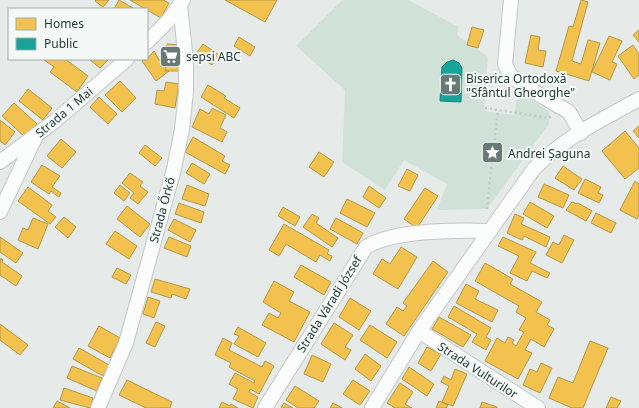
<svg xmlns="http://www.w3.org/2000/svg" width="639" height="408" font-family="'Noto Sans',sans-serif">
	<rect width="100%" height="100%" fill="#e6eae8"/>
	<!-- green -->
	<path fill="#d0e2d7" d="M342,0h66l51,27 -2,8 31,22 -4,54 30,4 4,-23 32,20 -1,12 -62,85 -50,1 10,-26 -43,-24 -19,30 -43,-28 3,-72 -49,-44z"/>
	<!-- homes -->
	<g fill="#f2c14e" stroke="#b49947">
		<path d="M96,0h13l-6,7 -8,-6z"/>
		<path d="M119,0l16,9h-21z"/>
		<path d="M130,0h33l6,3 -8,15z"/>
		<path d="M225,0h52l-12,22z"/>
		<path d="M581,0l7,2 -16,59 9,3 7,-24 12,3 -11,38 -33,-10 13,-45 4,1z"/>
		<path d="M472,27l12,3 -6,18 -11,-3z"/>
		<path d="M639,30v12l-6,-7z"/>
		<path d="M531,35l9,2 -2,13 8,1 -3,16 -18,-4z"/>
		<path d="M609,36l13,5 -10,21 5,2 -7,16 -18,-8z"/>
		<path d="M239,37l16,10 -5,9 -16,-10z"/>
		<path d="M167,44l13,1 -1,26h-14z"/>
		<path d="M203,44l16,11 -7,10 -16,-11z"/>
		<path d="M633,45l6,9v21l-5,4 -16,-23z"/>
		<path d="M154,51l5,9 7,1 -1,10h4l-13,10 -14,-20 5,-2z"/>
		<path d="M43,59h22l23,17 -11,16 -27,-20 4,-5z"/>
		<path d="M89,59h20l-9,9z"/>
		<path d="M120,81l16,17 -14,14 -17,-17z"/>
		<path d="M166,82l13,2 -4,24 -20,-4 2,-14 7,1z"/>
		<path d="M208,85l18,11 -2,2 16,10 -6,10 -33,-21z"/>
		<path d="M28,89l24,19 -9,12 -24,-19z"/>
		<path d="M99,97l18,17 -9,10 -18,-17z"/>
		<path d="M14,103l23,21 -12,13 -23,-21z"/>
		<path d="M212,108l14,7 -6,13 7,4 -5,10 -30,-15 8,-18 9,5z"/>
		<path d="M0,120l15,12 -10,13 -5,-4z"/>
		<path d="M639,126v12l-6,-7z"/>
		<path d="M625,131l14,17v20l-14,11 -23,-28z"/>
		<path d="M193,137l32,19 -3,5 8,4 -5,9 -40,-22z"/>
		<path d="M61,139l15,13 -14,16 -15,-12z"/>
		<path d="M145,145l17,13 -7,8 -16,-13z"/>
		<path d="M319,152l15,10 -10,15 -15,-10z"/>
		<path d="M192,163l18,11 -6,10 -18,-11z"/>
		<path d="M42,165l18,11 -8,11 9,6 -2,4 -8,-6 -2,3 -18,-12z"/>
		<path d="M563,166l19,13 -8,11 -19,-12z"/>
		<path d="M407,169l11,6 -8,16 -12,-5z"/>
		<path d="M130,173l13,9 -3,4 8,6 -10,12 -8,-6 4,-5 -12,-10z"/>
		<path d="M585,179l16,8 -3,6 5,2 -4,8 -21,-10z"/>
		<path d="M635,181l4,3v31l-2,4 -17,-9z"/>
		<path d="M544,184l25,11 -6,13 -25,-11z"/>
		<path d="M120,185l10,8 -6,8 -10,-8z"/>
		<path d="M187,185l22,9 -4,12 -23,-7z"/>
		<path d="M369,186l17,12 -7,10 -16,-11z"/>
		<path d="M28,187l24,18 -4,6 8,6 -6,7 -32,-23z"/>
		<path d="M425,188l13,8 -21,32 -13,-9z"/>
		<path d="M347,199l28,14 -8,14 -27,-14z"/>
		<path d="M530,202l24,14 -7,12 -24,-14z"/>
		<path d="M572,202l5,2 1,-1 14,8 -6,10 -20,-11z"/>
		<path d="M179,203l25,9 -3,11 -26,-9z"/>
		<path d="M127,206l23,18 -10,13 -23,-18z"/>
		<path d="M283,207l17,10 -5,9 -17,-10z"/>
		<path d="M596,213l20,10 -5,10 -20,-10z"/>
		<path d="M312,214l7,4 -3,5 22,15 -6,9 -29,-20z"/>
		<path d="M515,214l9,4 -3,6 29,13 -4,10 -22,-11 -2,4 -15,-7z"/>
		<path d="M64,217l12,10 -8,11 -13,-11z"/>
		<path d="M33,218l15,6 -10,25 -20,-9 5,-12 5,2z"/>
		<path d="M336,218l27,15 -6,11 -27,-15z"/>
		<path d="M174,219l22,11 -6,12 -22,-12z"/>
		<path d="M284,224l45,26 -2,4 5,2 -2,5 -10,-6 -4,7 -30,-18 -7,12 -10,-6z"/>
		<path d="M115,231l22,15 -8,13 -23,-15z"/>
		<path d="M564,235l10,5 -12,23 -16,-8 7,-13 6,3z"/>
		<path d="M0,237l23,16 -7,10 -16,-11z"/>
		<path d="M169,237l22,9 -4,11 -23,-9z"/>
		<path d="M503,237l33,15 -6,11 20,10 -3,5 -15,-7 -5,10 -17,-8 9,-17 -21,-10z"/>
		<path d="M401,247l16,10 -19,32 -25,-15 9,-15 8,5z"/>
		<path d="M0,258l3,2 -1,2 20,14 -6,10 -16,-11z"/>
		<path d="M433,261l15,11 -44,64 -18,-12 11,-17 6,4 4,-5 -4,-3z"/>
		<path d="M485,263l28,16 -3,5 32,18 -6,10 14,8 -3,5 7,4 -10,18 -13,-8 -6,11 7,3 -14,26 -33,-18 12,-23 8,5 3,-6 6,3 -2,3 4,3 8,-14 -5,-2 7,-12 -10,-6 3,-6 -44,-25z"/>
		<path d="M301,265l30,17 -7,13 -30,-18z"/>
		<path d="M117,268l14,7 -5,9 -14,-7z"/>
		<path d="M155,279l35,10 -4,10 -14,-5 -1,4 -20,-6z"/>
		<path d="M274,281l20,11 -5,9 21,11 -16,30 -32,-17 7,-12 9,5 3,-5 -18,-11z"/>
		<path d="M466,284l13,7 -4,8 23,11 -6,12 -36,-19z"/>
		<path d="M148,297l12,4 -6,17 -11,-4z"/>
		<path d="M350,298l21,13 -12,19 -20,-13z"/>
		<path d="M454,306l37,22 -5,9 5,3 -5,10 -14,-8 5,-8 -29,-17z"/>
		<path d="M439,317l32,18 -8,12 -31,-18z"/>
		<path d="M156,322l9,4 -10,21 -9,-4z"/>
		<path d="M334,323l19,12 -8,12 6,3 -6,10 -24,-16z"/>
		<path d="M0,324l28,21 -8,10 -20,-15z"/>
		<path d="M370,325l27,17 -10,16 -27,-18z"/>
		<path d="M99,326l21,12 -10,20 -22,-12z"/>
		<path d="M238,327l28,16 -8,14 -24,-13 5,-8 -5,-2z"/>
		<path d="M223,338l9,5 -3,7 33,17 3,-6 9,5 -15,28 -9,-5 -1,3 9,5 -5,11 -20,-9 5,-10 -9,-5 6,-11 19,10 1,-2 -26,-14 2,-4 -16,-8z"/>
		<path d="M590,341l18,7 -25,60h-11l-23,-10 9,-21 15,6z"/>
		<path d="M427,347l14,7 -10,17 -13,-8z"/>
		<path d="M79,348l30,17 -6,11 -30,-17z"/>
		<path d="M365,354l16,12 -10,15 -16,-12z"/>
		<path d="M312,355l19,9 -8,18 -19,-8z"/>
		<path d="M541,363l11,5 -12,25 -17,-8 7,-16 7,3z"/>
		<path d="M72,366l30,12 -5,13 -30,-13z"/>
		<path d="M409,367l25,17 -7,12 -25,-17z"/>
		<path d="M455,369l12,5 -14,32 -11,-4 7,-16 -8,-4 3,-6 7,4z"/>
		<path d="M127,380l45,22 -2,6h-24l-27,-13z"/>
		<path d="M353,380l17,11 -10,14 -17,-11z"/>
		<path d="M400,383l13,9 -8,12 7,4h-17l-8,-5z"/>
		<path d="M295,386l24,15 -5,7h-16l-12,-8z"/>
		<path d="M64,388l29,10 -3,10 -30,-8z"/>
		<path d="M611,397l10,4 -4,7h-11z"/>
		<path d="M57,401l13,7h-17z"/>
		<path d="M439,401l9,4 -2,3h-10z"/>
		<path d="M222,402l8,4 1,-2 7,4h-19z"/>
		<path d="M482,402l15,5v1h-17z"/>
		<path d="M284,403l9,5h-12z"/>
		<path d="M333,403l9,5h-12z"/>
	</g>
	<!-- public -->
	<path fill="#17a398" stroke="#1b847b" d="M453,60l6,3 3,5 -1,34 -21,-1 2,-34 5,-5z"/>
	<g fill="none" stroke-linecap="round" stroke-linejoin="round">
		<defs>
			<g id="minor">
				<path d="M511,0l-6,64 5,11 13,10 46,27 12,21"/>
				<path d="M147,42l21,-21 15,-21"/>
				<path d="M0,162l55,-41 72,-62"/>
				<path d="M0,212l35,-74"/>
				<path d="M419,331l119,77"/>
				<path d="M98,408l28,-65 48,-174 8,-40 4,-37v-30l-6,-58"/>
				<path d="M265,408l101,-161c27,-17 92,-17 124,-16"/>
				<path d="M372,408l47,-77 114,-161c29,-32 69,-50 106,-71"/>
			</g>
		</defs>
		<!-- minor casing -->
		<use href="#minor" stroke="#c3c7c5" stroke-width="16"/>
		<!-- path -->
		<g stroke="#c2cac8" stroke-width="2.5" stroke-dasharray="2 3" stroke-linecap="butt">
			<path d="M485,108l64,10 2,-2"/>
			<path d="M494,145l4,-35"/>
			<circle cx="492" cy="153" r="8"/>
			<path d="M487,209l5,-48"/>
		</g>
		<!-- minor -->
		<use href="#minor" stroke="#fbfcfc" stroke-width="14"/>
	</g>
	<!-- icons -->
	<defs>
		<symbol id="supermarket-square" viewBox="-11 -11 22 22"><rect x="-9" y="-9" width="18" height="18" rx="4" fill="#697976" stroke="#f4f9f7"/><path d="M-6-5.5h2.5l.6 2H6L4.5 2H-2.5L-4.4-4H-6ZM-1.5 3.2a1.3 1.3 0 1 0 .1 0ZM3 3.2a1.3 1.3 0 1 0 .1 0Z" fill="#fff"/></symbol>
		<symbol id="church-square" viewBox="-11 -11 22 22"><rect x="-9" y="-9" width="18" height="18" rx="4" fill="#697976" stroke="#f4f9f7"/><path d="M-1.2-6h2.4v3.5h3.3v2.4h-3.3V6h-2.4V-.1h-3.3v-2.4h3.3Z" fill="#fff"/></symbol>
		<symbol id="sight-square" viewBox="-11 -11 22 22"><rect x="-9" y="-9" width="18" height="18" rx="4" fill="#697976" stroke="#f4f9f7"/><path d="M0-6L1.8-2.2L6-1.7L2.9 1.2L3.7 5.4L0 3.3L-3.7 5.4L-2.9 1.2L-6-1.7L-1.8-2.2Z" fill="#fff"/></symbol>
	</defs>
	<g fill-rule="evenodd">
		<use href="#supermarket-square" x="158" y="44" width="25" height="25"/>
		<use href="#church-square" x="438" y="72" width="25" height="25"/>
		<use href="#sight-square" x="480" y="140" width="25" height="25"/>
	</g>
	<g text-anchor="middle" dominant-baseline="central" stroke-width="4" stroke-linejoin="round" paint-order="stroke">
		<!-- poi labels -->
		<g font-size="12" fill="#253c38" stroke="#f4f9f7" text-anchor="start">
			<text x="186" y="56">sepsi ABC</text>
			<text x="466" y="78">Biserica Ortodoxă<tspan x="466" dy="14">"Sfântul Gheorghe"</tspan></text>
			<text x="508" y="153">Andrei Șaguna</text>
		</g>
		<!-- street labels -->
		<g font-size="12" fill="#253c38" stroke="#f4f9f7">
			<text transform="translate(64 112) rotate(-40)">Strada 1 Mai</text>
			<text transform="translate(162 210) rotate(-75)">Strada Őrkő</text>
			<text transform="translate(329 304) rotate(-58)">Strada Váradi József</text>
			<text transform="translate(478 370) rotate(33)">Strada Vulturilor</text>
		</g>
	</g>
	<!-- legend -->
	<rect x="8" y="8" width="140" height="52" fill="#f4f9f7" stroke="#a1adab"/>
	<rect x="16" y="18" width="20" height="12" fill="#f2c14e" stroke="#a1adab"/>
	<text x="44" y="28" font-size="12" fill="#253c38">Homes</text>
	<rect x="16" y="38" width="20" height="12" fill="#17a398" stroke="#a1adab"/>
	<text x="44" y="48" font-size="12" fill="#253c38">Public</text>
</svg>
